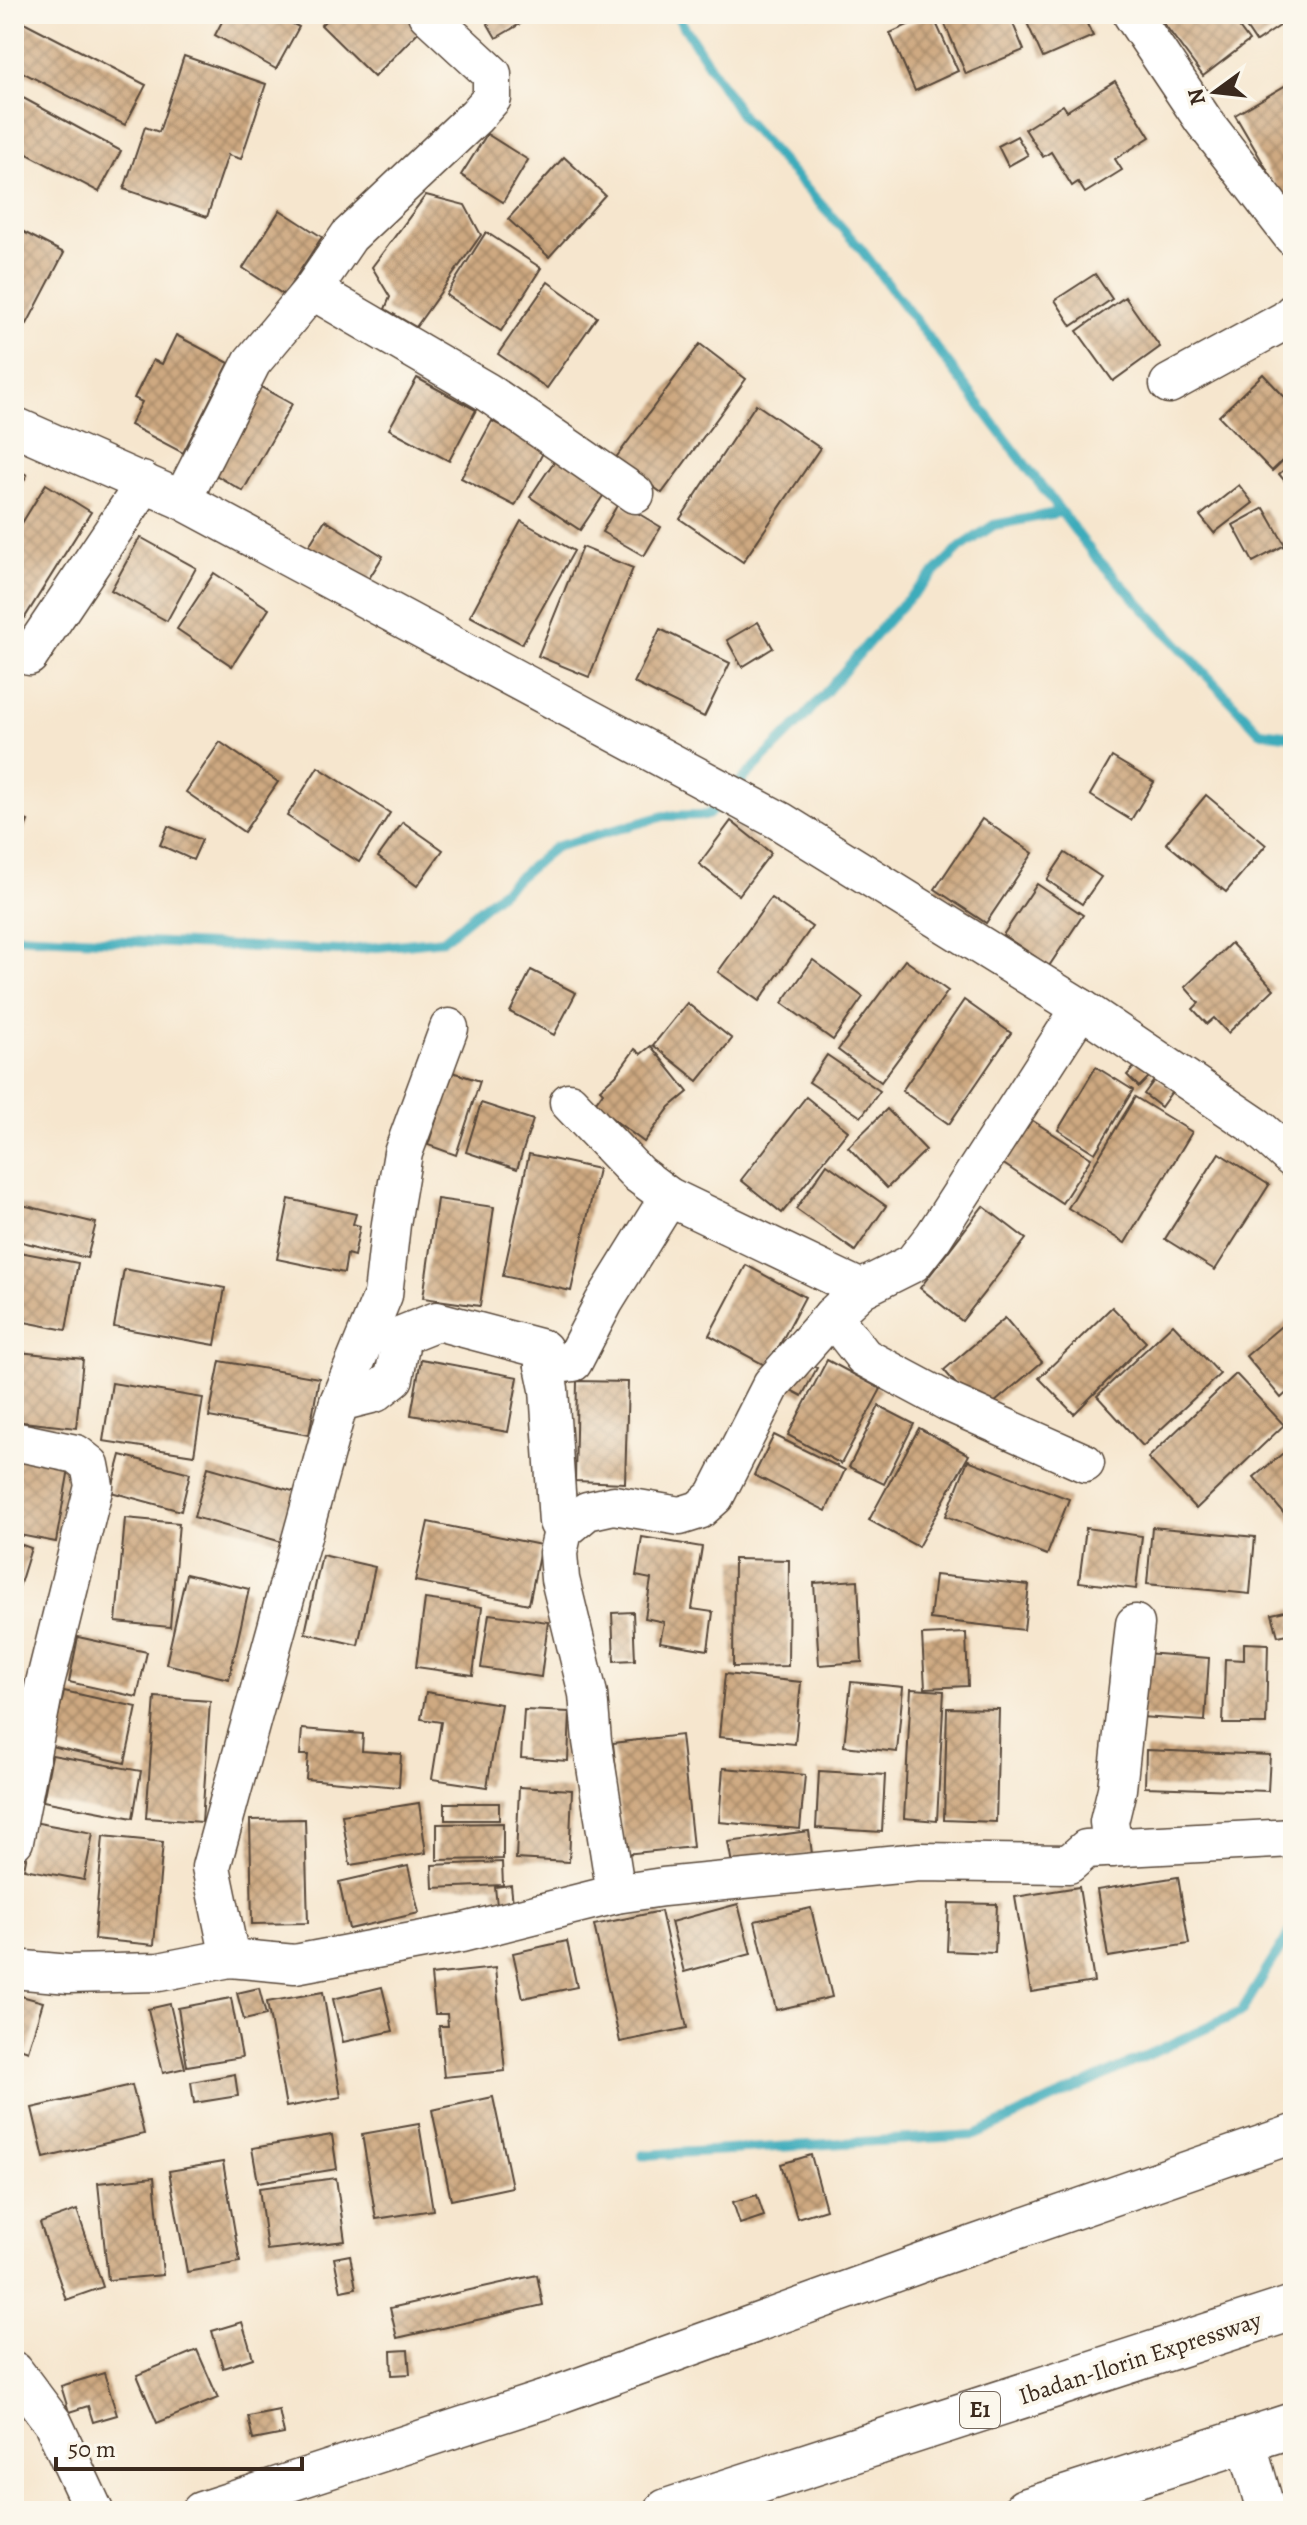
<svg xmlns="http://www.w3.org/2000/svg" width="1307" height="2525" font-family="Alegreya,serif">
	<defs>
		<pattern id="building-cross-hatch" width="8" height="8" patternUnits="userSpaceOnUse" patternTransform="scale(2)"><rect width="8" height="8" fill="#cea981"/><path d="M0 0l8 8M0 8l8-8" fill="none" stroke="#a88a69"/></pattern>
	</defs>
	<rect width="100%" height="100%" fill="#fbf7ec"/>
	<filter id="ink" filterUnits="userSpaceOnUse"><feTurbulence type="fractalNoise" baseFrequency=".0125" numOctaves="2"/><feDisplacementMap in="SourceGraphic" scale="16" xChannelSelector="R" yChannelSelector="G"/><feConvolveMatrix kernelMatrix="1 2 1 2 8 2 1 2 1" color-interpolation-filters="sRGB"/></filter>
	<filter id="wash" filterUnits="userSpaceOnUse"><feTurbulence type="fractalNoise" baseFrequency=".006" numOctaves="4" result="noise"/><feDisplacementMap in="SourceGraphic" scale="32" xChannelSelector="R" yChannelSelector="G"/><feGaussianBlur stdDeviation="1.8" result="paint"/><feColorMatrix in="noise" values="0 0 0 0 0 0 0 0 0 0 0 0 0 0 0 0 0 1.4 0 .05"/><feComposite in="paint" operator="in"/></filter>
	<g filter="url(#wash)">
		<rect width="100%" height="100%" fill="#f6e6ce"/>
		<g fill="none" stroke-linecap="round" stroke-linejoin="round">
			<!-- stream -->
			<g stroke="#3dacbb" stroke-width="10">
				<path d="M676,14l67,104 118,131 232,305 167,178 33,4"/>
				<path d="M734,788l67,-67 95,-110 65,-64 33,-22 67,-13"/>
				<path d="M14,936l327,15 102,-11 112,-93 109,-31 44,-1 15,-15"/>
				<path d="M643,2155l332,-20 266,-123 52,-84"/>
			</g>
		</g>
		<g id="blocks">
			<!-- building -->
			<g fill="url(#building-cross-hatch)">
				<path d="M226,14h48l25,13 -23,42 -61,-34z"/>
				<path d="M332,14h82l11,11 -51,52 -53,-52z"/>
				<path d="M482,14h55l-41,24z"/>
				<path d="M932,14l26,57 -43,20 -25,-58z"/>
				<path d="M962,14h47l15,36 -58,24 -22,-52z"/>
				<path d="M1023,14h59l11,22 -50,22z"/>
				<path d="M1157,14h72l20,27 -46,35z"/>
				<path d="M1237,14h56v3l-37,25z"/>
				<path d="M14,17l132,68 -21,40 -111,-57z"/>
				<path d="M184,56l82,28 -25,75 -13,-4 -21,62 -83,-28 21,-62 14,5z"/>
				<path d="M1115,81l35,56 -35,22 7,11 -37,23 -7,-11 -6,4 -21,-34 -8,5 -18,-28 38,-24 4,6z"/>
				<path d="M1293,81v133l-58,-99z"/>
				<path d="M14,93l107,58 -22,41 -85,-45z"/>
				<path d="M487,134l41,26 -25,42 -42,-27z"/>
				<path d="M1017,136l11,19 -20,11 -10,-20z"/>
				<path d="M564,157l41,38 -56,62 -41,-38z"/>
				<path d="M426,195l39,10 16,30 -65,92 -31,-18 5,-12 -18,-30z"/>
				<path d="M280,210l42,27 -38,58 -41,-27z"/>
				<path d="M14,227l50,26 -37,71 -13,-7z"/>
				<path d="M486,232l55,36 -40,63 -55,-36z"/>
				<path d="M1095,274l17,25 -40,27 -17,-26z"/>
				<path d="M548,282l49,35 -50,71 -49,-34z"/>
				<path d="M1125,297l35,50 -47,34 -36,-50z"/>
				<path d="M176,335l53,28 -46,90 -53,-28 12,-23 -8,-4 19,-38 9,4z"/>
				<path d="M700,344l46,35 -84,114 -47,-34z"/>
				<path d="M1263,374l30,32v45l-21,20 -53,-55z"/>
				<path d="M417,378l59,32 -27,51 -60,-32z"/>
				<path d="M250,381l42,23 -49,87 -41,-24z"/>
				<path d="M756,404l64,44 -77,114 -63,-43z"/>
				<path d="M492,421l53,28 -30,57 -54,-28z"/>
				<path d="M560,453l49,34 -29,43 -50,-33z"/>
				<path d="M1293,462v29l-14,-17z"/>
				<path d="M14,467l13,8 -13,22z"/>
				<path d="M46,484l45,28 -69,110 -8,-5v-81z"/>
				<path d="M1239,485l14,18 -39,30 -14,-17z"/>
				<path d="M619,502l42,25 -17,29 -42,-24z"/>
				<path d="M1264,508l21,37 -32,17 -20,-37z"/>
				<path d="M325,520l58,36 -20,32 -58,-36z"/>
				<path d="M521,521l53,30 -52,93 -52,-28z"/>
				<path d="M140,537l56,31 -29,53 -56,-31z"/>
				<path d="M582,547l51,21 -44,109 -51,-21z"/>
				<path d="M214,573l55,36 -37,57 -55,-37z"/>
				<path d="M758,622l15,26 -31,19 -15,-27z"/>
				<path d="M660,629l70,34 -26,54 -70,-34z"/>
				<path d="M220,742l58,40 -34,50 -58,-40z"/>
				<path d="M1112,757l42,25 -23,38 -41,-25z"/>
				<path d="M318,767l72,46 -31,49 -72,-46z"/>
				<path d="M1206,795l60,50 -40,47 -60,-49z"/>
				<path d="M14,815l14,6 -14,31z"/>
				<path d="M982,819l51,34 -47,70 -51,-34z"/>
				<path d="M731,821l40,32 -32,42 -40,-31z"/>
				<path d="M403,822l40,28 -26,36 -39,-29z"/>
				<path d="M168,826l34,14 -9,20 -33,-15z"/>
				<path d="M1065,853l36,24 -19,27 -35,-24z"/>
				<path d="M1037,884l46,31 -34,51 -46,-31z"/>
				<path d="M771,898l41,29 -53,74 -41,-29z"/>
				<path d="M1231,943l43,46 -46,44 -14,-15 -7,6 -14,-15 6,-6 -14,-16z"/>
				<path d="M813,960l50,37 -30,43 -51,-37z"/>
				<path d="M905,960l43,31 -67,91 -43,-32z"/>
				<path d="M531,970l45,23 -22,42 -44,-23z"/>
				<path d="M964,1000l47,33 -62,91 -47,-33z"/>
				<path d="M687,1003l45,36 -34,42 -45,-36z"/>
				<path d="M651,1046l37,46 -18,15 -26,35 -50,-37 9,-13 -3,-3 16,-14 19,-26 6,5z"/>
				<path d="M827,1055l53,36 -19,26 -52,-35z"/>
				<path d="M1139,1062l13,12 -13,13 -12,-12z"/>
				<path d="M1096,1067l37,23 -38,63 -37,-23z"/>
				<path d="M452,1072l28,9 -24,74 -28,-10z"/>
				<path d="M1156,1078l17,12 -12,17 -17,-13z"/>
				<path d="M806,1097l42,34 -66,82 -41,-33z"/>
				<path d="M1135,1097l57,35 -67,111 -57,-35z"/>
				<path d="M481,1103l52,17 -16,49 -51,-17z"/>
				<path d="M887,1109l39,41 -39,38 -39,-41z"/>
				<path d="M1030,1119l61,39 -29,45 -60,-40z"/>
				<path d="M1219,1153l50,32 -54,85 -50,-31z"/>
				<path d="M529,1154l69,15 -27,122 -68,-15z"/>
				<path d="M827,1164l59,42 -31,45 -59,-42z"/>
				<path d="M289,1199l67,15 -3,10 7,2 -6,30 -7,-2 -3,19 -67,-14z"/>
				<path d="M437,1199l57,8 -14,99 -57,-8z"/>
				<path d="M14,1203l82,20 -9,35 -73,-18z"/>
				<path d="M983,1206l43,33 -64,82 -42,-33z"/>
				<path d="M14,1251l64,12 -12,67 -52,-10z"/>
				<path d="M746,1265l59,32 -37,70 -59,-32z"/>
				<path d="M124,1269l101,19 -10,57 -101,-18z"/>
				<path d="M1112,1307l34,35 -72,72 -35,-36z"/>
				<path d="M1293,1316v71l-12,11 -35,-42z"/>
				<path d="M1005,1318l37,44 -61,52 -37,-44z"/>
				<path d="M1173,1324l47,50 -77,72 -46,-50z"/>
				<path d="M19,1352l64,7 -7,69 -62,-7z"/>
				<path d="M421,1359l97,18 -10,55 -97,-17z"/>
				<path d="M800,1359l17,9 -15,28 -17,-9z"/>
				<path d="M827,1360l54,29 -40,75 -53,-29z"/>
				<path d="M220,1361l99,17 -10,57 -100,-18z"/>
				<path d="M1236,1374l48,51 -88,84 -48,-51z"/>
				<path d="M577,1381l51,1 -3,101 -50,-2z"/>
				<path d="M112,1383l91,15 -9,57 -91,-14z"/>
				<path d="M879,1406l35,18 -30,60 -35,-17z"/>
				<path d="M919,1428l50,27 -51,92 -49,-27z"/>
				<path d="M774,1435l71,35 -19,41 -72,-36z"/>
				<path d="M1293,1445v80l-39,-48z"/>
				<path d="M14,1453l56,10 -14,79 -42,-8z"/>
				<path d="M121,1455l69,18 -9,38 -70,-19z"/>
				<path d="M968,1460l101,39 -22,56 -101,-39z"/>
				<path d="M208,1467l95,27 -14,50 -95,-27z"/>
				<path d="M125,1518l54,5 -9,104 -54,-5z"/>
				<path d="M428,1522l113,23 -12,59 -114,-23z"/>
				<path d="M1152,1527l103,10 -5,57 -103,-10z"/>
				<path d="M1086,1528l56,8 -6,53 -57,-7z"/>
				<path d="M642,1537l60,10 -10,62 21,3 -5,38 -48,-8 4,-20 -19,-4 6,-39 -15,-3z"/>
				<path d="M14,1542l17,6 -16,52 -1,-1z"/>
				<path d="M322,1555l53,12 -17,78 -53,-12z"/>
				<path d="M734,1559l55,1 -1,106 -55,1z"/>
				<path d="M186,1574l63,15 -20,90 -63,-15z"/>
				<path d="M935,1575l94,10 -5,45 -94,-11z"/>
				<path d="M858,1580l4,82 -43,3 -5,-82z"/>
				<path d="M425,1599l57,8 -9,68 -57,-8z"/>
				<path d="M1293,1609v24l-15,3 -6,-22z"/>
				<path d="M633,1612l2,48 -21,1 -2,-48z"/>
				<path d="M489,1614l59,8 -7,55 -60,-9z"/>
				<path d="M966,1633l2,53 -43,2 -3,-53z"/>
				<path d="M78,1637l69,15 -10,45 -68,-15z"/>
				<path d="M1244,1643l24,1 -2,80h-43l2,-65 19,1z"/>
				<path d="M1144,1653l65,5 -4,63 -65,-4z"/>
				<path d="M725,1674l76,8 -6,62 -76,-7z"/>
				<path d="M851,1682l52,5 -6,65 -53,-6z"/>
				<path d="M911,1689l33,2 -7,130 -33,-3z"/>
				<path d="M64,1691l73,16 -12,56 -74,-17z"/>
				<path d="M426,1692l75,12 -14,83 -55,-8 9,-57 -20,-3z"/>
				<path d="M155,1697l55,4 -8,121 -56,-4z"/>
				<path d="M947,1708l52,1 -3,113 -52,-2z"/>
				<path d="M524,1710l46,2 -2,49 -47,-3z"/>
				<path d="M302,1729l61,5 -1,17 39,3 -2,33 -93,-8 2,-24h-8z"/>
				<path d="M681,1735l12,112 -68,7 -12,-111z"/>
				<path d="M1146,1750l124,5 -2,36 -123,-4z"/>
				<path d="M52,1755l89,16 -8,47 -90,-17z"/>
				<path d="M723,1768l82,7 -5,54 -81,-7z"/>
				<path d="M819,1771l66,4 -3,57 -66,-4z"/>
				<path d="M519,1787l53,3 -3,72 -53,-3z"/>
				<path d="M419,1803l7,50 -76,12 -8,-50z"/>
				<rect x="445" y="1803" width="54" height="17"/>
				<path d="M305,1819l3,104 -56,1 -2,-104z"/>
				<path d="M33,1822l60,11 -9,47 -60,-11z"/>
				<path d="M503,1823v36l-66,1v-36z"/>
				<path d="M809,1831l3,23 -80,10 -4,-22z"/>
				<path d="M103,1836l60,6 -9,103 -60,-6z"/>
				<path d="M502,1862l1,23 -70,3 -1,-23z"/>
				<path d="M408,1866l11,47 -70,16 -10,-47z"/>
				<path d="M1178,1877l11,67 -81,13 -11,-67z"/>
				<path d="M511,1885l2,19 -16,2 -2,-19z"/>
				<path d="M1079,1887l15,95 -63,10 -16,-95z"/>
				<path d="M949,1903l48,1 -2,49 -48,-2z"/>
				<path d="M738,1904l13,50 -67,18 -13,-50z"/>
				<path d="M811,1908l21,89 -56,13 -21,-89z"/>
				<path d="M661,1911l26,117 -67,14 -26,-117z"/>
				<path d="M567,1941l10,46 -54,11 -10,-45z"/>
				<path d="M495,1968l10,103 -61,6 -5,-51h9l-1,-12h-12l-4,-39z"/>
				<path d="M382,1987l11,44 -50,11 -10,-43z"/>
				<path d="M259,1988l7,27 -22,5 -7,-27z"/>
				<path d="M323,1992l18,105 -55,10 -19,-105z"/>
				<path d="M14,1994l29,8 -15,49 -14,-5z"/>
				<path d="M231,1998l11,59 -55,9 -9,-58z"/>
				<path d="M170,2004l15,64 -22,5 -15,-64z"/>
				<path d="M235,2074l3,22 -44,7 -3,-21z"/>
				<path d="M132,2085l12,49 -100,24 -12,-50z"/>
				<path d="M493,2097l19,90 -61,13 -19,-90z"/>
				<path d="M419,2124l14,86 -57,9 -14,-85z"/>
				<path d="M332,2135l5,34 -79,13 -6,-34z"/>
				<path d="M811,2155l15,54 -29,9 -16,-54z"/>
				<path d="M223,2162l17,100 -53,10 -18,-101z"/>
				<path d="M154,2177l9,98 -55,5 -10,-97z"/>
				<path d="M336,2178l9,63 -78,9 -8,-62z"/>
				<path d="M757,2195l7,21 -24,8 -7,-22z"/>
				<path d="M77,2210l26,77 -37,13 -26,-77z"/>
				<path d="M350,2255l6,33 -15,3 -7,-33z"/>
				<path d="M537,2275l6,30 -146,33 -7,-30z"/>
				<path d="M242,2322l11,36 -30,10 -11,-37z"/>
				<path d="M197,2350l21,48 -61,25 -20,-48z"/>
				<path d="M408,2350l2,24 -18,1 -1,-24z"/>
				<path d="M104,2373l13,42 -24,7 -5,-16 -19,6 -8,-26z"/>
				<path d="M279,2410l5,24 -31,6 -5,-24z"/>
			</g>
		</g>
	</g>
	<g filter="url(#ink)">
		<use href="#blocks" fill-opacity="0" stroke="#574638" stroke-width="2"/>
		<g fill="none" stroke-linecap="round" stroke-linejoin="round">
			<defs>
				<g id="minor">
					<path d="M1132,14l71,106 90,117"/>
					<path d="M312,290l175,102 148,102"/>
					<path d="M1169,384l117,-64 7,-7"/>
					<path d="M14,426l168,74 598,321 301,187 176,119 36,32"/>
					<path d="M182,500l70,-138 60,-72 37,-54 127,-120 16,-18v-24l-65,-60"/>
					<path d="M14,648l15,8 108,-161 5,-14"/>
					<path d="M569,1102l69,72 31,23 192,92"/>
					<path d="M832,1316l32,41 86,46 135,60"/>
					<path d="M544,1365l5,24 9,133 5,9"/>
					<path d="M339,1402l44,-107 8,-71 12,-71 46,-125"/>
					<path d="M14,1441l62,13 14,11 4,21 -49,197 -31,158"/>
					<path d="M1113,1848l-4,-26 8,-33 18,-165"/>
					<path d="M616,1894l-24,-153 -4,-47 -28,-115 -2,-26 5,-22 24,-20 27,-6 66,11 19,-6 16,-14 57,-112 60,-68 29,-27 52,-26 21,-27 147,-228"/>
					<path d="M230,1958l-19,-91 128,-465 36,-9 19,-15 8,-43 35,-14 106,28 1,16 29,-3 31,-60 65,-105"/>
					<path d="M14,1969l55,5 90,-2 71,-14 65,6 166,-31 155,-39 47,-7 256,-25 150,2 17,-15 207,-11"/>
					<path d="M14,2371l39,52 41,88"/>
					<path d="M1246,2440l20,71"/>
					<path d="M201,2511l342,-111 401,-145 349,-121"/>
				</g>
				<g id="highway">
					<path d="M667,2511l626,-203"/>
					<path d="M1025,2511l268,-86"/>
				</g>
			</defs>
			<!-- minor casing -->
			<use href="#minor" stroke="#574638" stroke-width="41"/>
			<!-- highway casing -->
			<use href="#highway" stroke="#574638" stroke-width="47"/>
			<!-- minor -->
			<use href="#minor" stroke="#fff" stroke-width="38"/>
			<!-- highway -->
			<use href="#highway" stroke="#fff" stroke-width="44"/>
		</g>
	</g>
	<g text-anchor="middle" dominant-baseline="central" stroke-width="8" stroke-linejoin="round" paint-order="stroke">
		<!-- shield labels -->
		<rect fill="#fbf7ec" stroke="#75685c" stroke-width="2" x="960" y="2392" width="40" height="36" rx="6"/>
		<g font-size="22" font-weight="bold" fill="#3b2a1e">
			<text x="980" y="2410">E1</text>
		</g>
		<!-- street labels -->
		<g font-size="24" fill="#3b2a1e" stroke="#fbf7ec">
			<text transform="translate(1140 2358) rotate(-18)">Ibadan-Ilorin Expressway</text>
		</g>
	</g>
	<!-- margin -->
	<rect width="1307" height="2525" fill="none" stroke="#fbf7ec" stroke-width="48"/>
	<!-- north arrow -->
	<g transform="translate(1215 92) rotate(255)" stroke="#fbf7ec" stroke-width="6" paint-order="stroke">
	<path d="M0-6L14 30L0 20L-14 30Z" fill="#3b2a1e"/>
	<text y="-12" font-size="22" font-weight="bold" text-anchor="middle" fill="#3b2a1e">N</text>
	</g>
	<!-- scale -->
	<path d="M56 2457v12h246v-12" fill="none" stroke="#3b2a1e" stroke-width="4"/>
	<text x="68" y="2457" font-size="24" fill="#3b2a1e" stroke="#fbf7ec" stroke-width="6" paint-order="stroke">50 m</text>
</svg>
